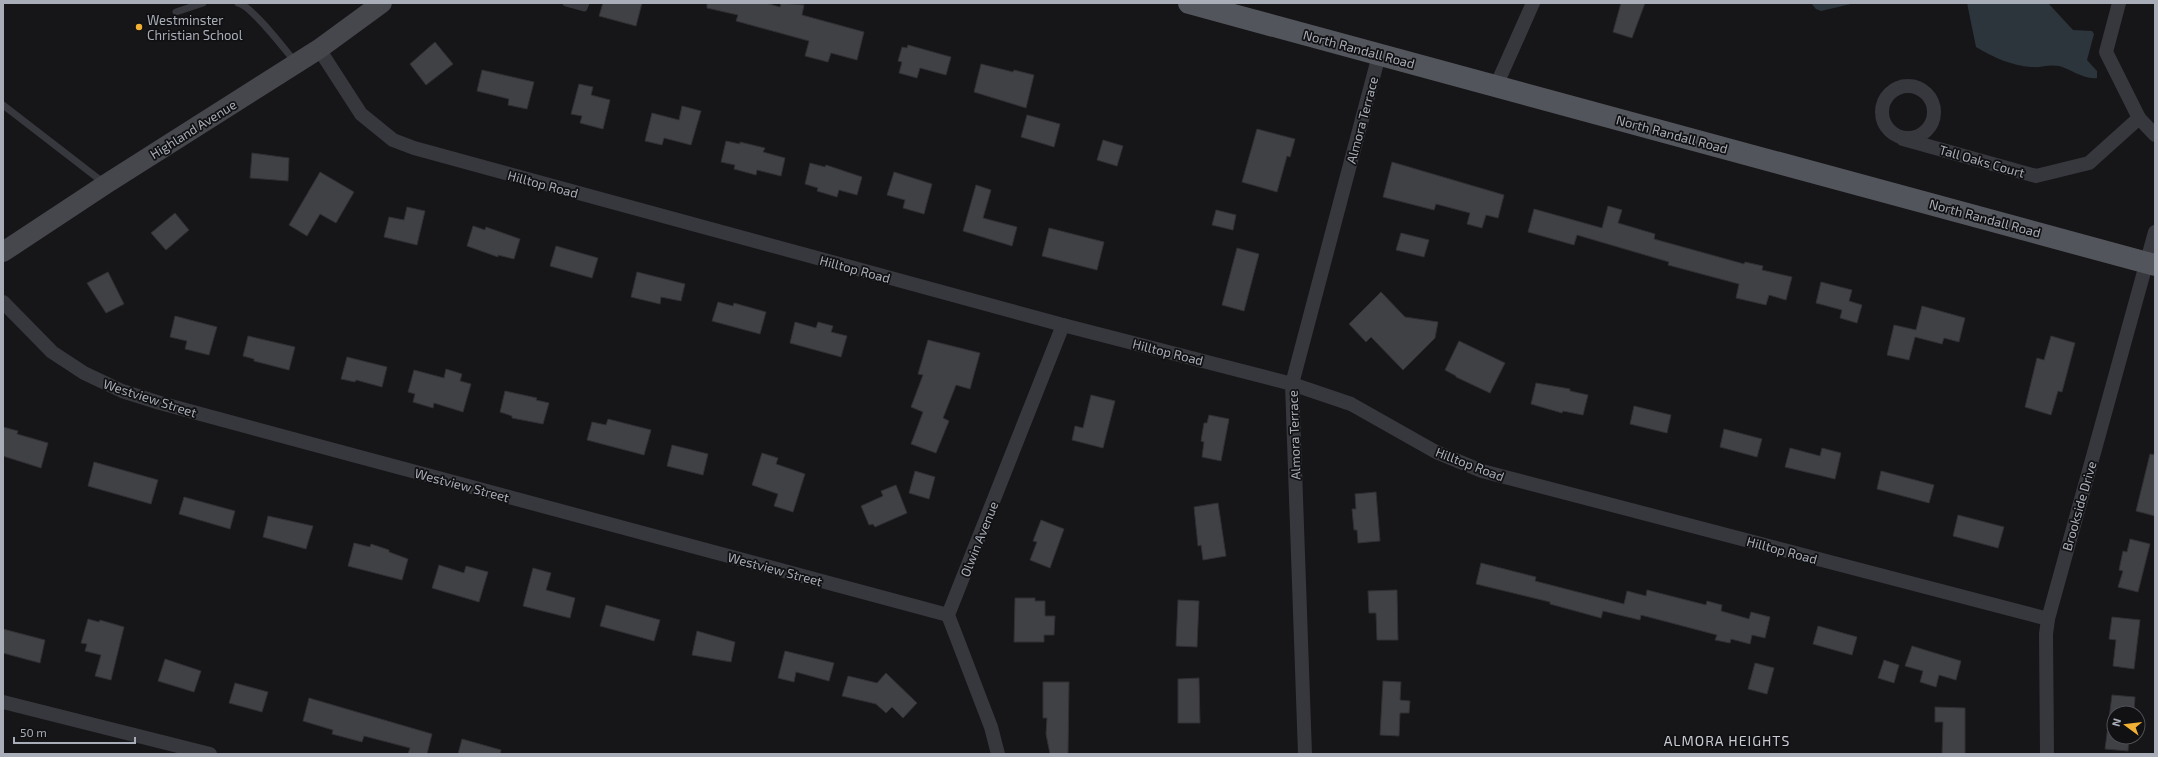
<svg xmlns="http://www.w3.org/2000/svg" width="2158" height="757" font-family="'Exo 2',sans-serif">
	<rect width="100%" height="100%" fill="#161618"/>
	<!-- water -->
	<g fill="#2c353c">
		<path d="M1811,3h44l-34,8 -5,-2z"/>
		<path d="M1967,3h81l25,27 19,1 2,3 -7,26 10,11v7c-12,2 -27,-9 -38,-12 -10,-2 -18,2 -28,1 -19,-1 -38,-10 -55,-20z"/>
	</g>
	<!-- building -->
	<g fill="#404145" stroke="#303034">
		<path d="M603,3h39l-6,23 -37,-10z"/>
		<path d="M707,3h59l14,4 1,-4 23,2 -2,10 62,17 -7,28 -26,-7 -3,9 -23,-6 4,-15 -73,-20 2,-6 -31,-7z"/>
		<path d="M1621,3h24l-13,35 -19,-6z"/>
		<path d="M435,42l18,22 -27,21 -16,-21z"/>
		<path d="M908,45l43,12 -5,18 -26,-7 -3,10 -18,-5 3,-11 -4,-1 4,-14 5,1z"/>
		<path d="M981,64l32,8 1,-2 20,5 -8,33 -52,-16z"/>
		<path d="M482,70l52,12 -7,27 -19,-4 1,-6 -32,-8z"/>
		<path d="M579,84l14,3 -2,8 19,5 -7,29 -23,-6 2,-7 -11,-2z"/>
		<path d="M682,106l19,5 -10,34 -27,-7 -2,7 -17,-4 7,-28 27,7z"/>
		<path d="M1027,115l33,9 -6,23 -33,-10z"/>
		<path d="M1257,129l38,10 -5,18 -3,-1 -10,36 -35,-10z"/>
		<path d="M1103,140l20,6 -6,20 -20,-6z"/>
		<path d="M726,141l14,3v-2l25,6 -2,4 22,6 -4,18 -24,-6 -1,5 -22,-6 1,-4 -14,-3z"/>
		<path d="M252,153l37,5 -1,23 -38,-3z"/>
		<path d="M1392,162l112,33 -6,23 -12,-3 -4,13 -15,-4 3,-11 -34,-9 -2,6 -51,-13z"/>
		<path d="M810,163l15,4 1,-2 36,12 -5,18 -18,-5 -2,7 -20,-6 1,-3 -13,-4z"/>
		<path d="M320,172l34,20 -18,31 -16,-9 -13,22 -18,-11z"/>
		<path d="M894,172l38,12 -8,30 -21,-6 2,-8 -18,-5z"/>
		<path d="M976,185l15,5 -8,28 34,9 -5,19 -49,-15z"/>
		<path d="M1608,206l14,4 -4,13 37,11 -1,5 90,25 1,-2 18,4 -1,4 30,7 -6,23 -17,-5 -3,10 -30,-7 3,-14 -71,-19 1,-3 -92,-27 -3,10 -46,-13 6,-23 68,19z"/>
		<path d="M407,207l18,4 -8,34 -33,-8 5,-20 15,3z"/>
		<path d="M1216,210l20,5 -3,15 -21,-5z"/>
		<path d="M175,213l14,17 -23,20 -15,-17z"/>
		<path d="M473,226l12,4 1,-3 34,12 -6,20 -16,-4v2l-31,-11z"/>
		<path d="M1049,228l55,14 -7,28 -55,-14z"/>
		<path d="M1401,233l28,7 -5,17 -28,-7z"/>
		<path d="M556,246l42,12 -6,20 -42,-12z"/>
		<path d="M1237,248l22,6 -15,57 -22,-6z"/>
		<path d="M108,272l16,32 -18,9 -19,-30z"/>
		<path d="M637,272l48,12 -4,17 -20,-4 -1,7 -29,-7z"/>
		<path d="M1821,282l31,8 -3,11 13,4 -5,18 -17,-5 2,-8 -26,-7z"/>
		<path d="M1381,292l24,25 33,5 -3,16 -32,32 -32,-33 -5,5 -17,-18z"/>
		<path d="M718,302l15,4 1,-3 32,9 -6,22 -48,-13z"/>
		<path d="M1922,306l43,12 -6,24 -15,-4 -2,6 -27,-7 -6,23 -22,-5 7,-30 22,5z"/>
		<path d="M175,316l42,11 -8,28 -24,-6 2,-8 -17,-4z"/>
		<path d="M795,322l21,6 2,-6 15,4 -2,6 16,4 -6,21 -51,-14z"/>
		<path d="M248,336l47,11 -6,23 -35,-9v-2l-11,-3z"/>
		<path d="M2051,336l24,7 -13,49 -4,-1 -7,24 -26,-8 12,-49 7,2z"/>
		<path d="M928,340l52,13 -10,36 -14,-4 -13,33 6,3 -13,32 -25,-9 12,-32 -12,-5 12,-32 -5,-1z"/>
		<path d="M1459,341l46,22 -15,30 -34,-16v-1l-11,-6z"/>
		<path d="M347,357l40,10 -5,20 -26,-7 -1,2 -14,-3z"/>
		<path d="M446,369l16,5 -2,7 11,3 -8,28 -29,-9 -1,5 -20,-6 2,-8 -7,-2 6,-22 30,8z"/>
		<path d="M1536,383l34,6v2l18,4 -5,20 -20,-4 -1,2 -31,-9z"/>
		<path d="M505,391l32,7 -1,2 13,3 -6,21 -31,-6v-2l-12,-4z"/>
		<path d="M1091,395l24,6 -12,47 -31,-8 3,-14 8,2z"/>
		<path d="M1634,406l37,9 -4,18 -37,-9z"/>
		<path d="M1209,415l20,4 -8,42 -19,-4 2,-15 -3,-1 3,-18h3z"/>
		<path d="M608,419l43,11 -7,25 -57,-15 5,-18 14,3z"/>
		<path d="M3,427l15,4 -1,3 31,9 -7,25 -38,-12z"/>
		<path d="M1724,429l38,10 -5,18 -37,-10z"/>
		<path d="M672,445l36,9 -5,21 -36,-9z"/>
		<path d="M1790,448l30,8 2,-8 19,5 -6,26 -50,-12z"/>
		<path d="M762,453l16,5 -2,6 29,10 -12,38 -19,-6 4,-12 -26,-9z"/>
		<path d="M2150,454l5,1v61l-19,-5z"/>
		<path d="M94,462l64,18 -7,24 -63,-18z"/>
		<path d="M915,471l20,6 -6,22 -20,-6z"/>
		<path d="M1881,471l53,14 -5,18 -52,-14z"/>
		<path d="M896,485l11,28 -32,14 -2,-3 -4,1 -8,-19 22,-10 -2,-5z"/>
		<path d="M1376,492l4,49 -22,2 -1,-13h-3l-2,-21h4l-1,-15z"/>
		<path d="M184,497l51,14 -5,18 -51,-15z"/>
		<path d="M1218,503l8,53 -23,4 -2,-15 -3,1 -4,-39z"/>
		<path d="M1958,515l46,12 -6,21 -45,-12z"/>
		<path d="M268,516l45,10 -7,23 -43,-12z"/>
		<path d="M1041,520l23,9 -14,39 -20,-8 7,-18 -4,-1z"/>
		<path d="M2130,539l20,5 -12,48 -20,-5 5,-16 -4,-1 4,-19 4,1z"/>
		<path d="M354,543l16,4 1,-3 18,6v2l19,7 -6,21 -54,-14z"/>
		<path d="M1481,563l55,14 -1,4 89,23 3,-13 19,5 1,-6 59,15 1,-4 15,4 -1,6 28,8 2,-7 19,5 -5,21 -13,-3 -2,9 -19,-5 -1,4 -15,-3 2,-5 -76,-20 -1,5 -37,-9 -2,7 -51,-14v-2l-74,-18z"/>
		<path d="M439,565l25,8 2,-7 22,6 -9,30 -47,-14z"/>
		<path d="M533,568l18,5 -5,17 29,8 -5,20 -47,-12z"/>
		<path d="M1397,590l1,50h-21l-1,-27h-7l-1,-22z"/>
		<path d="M1015,598h20v3h10v15h10l-1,19h-10v7h-30z"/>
		<path d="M1178,600l21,1 -2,46 -21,-1z"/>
		<path d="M606,605l54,15 -6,21 -54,-15z"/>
		<path d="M2112,617l28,3 -6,49 -21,-3 3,-26 -7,-1z"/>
		<path d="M88,619l11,3 1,-2 24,7 -13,53 -16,-4 6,-21 -16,-4 2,-7 -6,-1z"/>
		<path d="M1818,626l39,11 -5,18 -39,-11z"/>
		<path d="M3,629l42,11 -5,23 -37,-10z"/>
		<path d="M697,631l38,11 -4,20 -39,-7z"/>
		<path d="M1912,646l49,15 -5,19 -17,-5 -3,12 -16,-5 3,-11 -18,-5z"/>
		<path d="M785,651l49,12 -5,18 -33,-9 -2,10 -16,-4z"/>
		<path d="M165,659l36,12 -7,21 -36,-11z"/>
		<path d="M1884,660l15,5 -5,18 -16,-5z"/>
		<path d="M1755,663l19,5 -7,26 -19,-5z"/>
		<path d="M886,673l31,30 -14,15 -11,-11 -6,6 -10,-9 -34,-8 6,-20 29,7z"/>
		<path d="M1199,678l1,45h-22v-44z"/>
		<path d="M1383,681l18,1 -1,18 10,1 -1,12h-9l-1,23 -19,-1z"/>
		<path d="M1043,682h26l-1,72h-18l-4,-20 1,-16h-4z"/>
		<path d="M235,683l33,9 -6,20 -33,-9z"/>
		<path d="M2112,695l23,2 -1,16h-20v24h15l-1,14 -23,-2z"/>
		<path d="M309,698l123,36 -5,20h-19l2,-6 -46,-12 -2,6 -30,-8 1,-4 -30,-9z"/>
		<path d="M1935,707l30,1v46h-23l1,-32h-8z"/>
		<path d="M462,739l39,11 -1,4h-42z"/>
	</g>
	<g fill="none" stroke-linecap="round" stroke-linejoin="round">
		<!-- service -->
		<g stroke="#37383d" stroke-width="7">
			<path d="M238,3c13,2 48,48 58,60"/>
			<path d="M566,3l18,5 2,-5"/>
			<path d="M176,12l27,-9"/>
			<path d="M3,105l101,78"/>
		</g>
		<!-- minor -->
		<g stroke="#37383d" stroke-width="14">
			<path d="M2119,3l-13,49 33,66 16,17"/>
			<path d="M319,49l42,65 32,26 21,8 649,177 229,59 59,20 85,48 46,19 566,148"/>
			<circle cx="1908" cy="112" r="26"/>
			<path d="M1496,86l37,-83"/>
			<path d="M1903,139l133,37 53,-13 50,-45"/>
			<path d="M3,302l49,50 32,21 38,18 38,12 185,50 603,162"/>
			<path d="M3,702l207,52"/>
			<path d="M998,754l-7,-27 -43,-112 115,-290"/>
			<path d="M1305,754l-13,-370 87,-329"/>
			<path d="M2047,754l-1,-120 2,-15 107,-387"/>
		</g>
		<!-- secondary -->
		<path stroke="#45474d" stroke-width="20" d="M3,252l103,-68 213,-135 63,-46"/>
		<!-- primary -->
		<path stroke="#53555c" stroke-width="22" d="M1189,3l966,262"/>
	</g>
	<!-- markers -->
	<circle fill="#f2b134" stroke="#111113" stroke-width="1.5" cx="139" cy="27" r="4"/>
	<g text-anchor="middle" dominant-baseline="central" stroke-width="3.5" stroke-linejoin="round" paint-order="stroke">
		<!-- poi labels -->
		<g font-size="13" fill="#a8adb8" stroke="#111113" text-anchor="start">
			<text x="147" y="20">Westminster<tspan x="147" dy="15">Christian School</tspan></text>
		</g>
		<!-- street labels -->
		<g font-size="13" fill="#a8adb8" stroke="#111113">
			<text transform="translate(1359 49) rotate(15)">North Randall Road</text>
			<text transform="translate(1362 120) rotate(-75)">Almora Terrace</text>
			<text transform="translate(193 129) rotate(-32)">Highland Avenue</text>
			<text transform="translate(1672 134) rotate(15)">North Randall Road</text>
			<text transform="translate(1982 161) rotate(16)">Tall Oaks Court</text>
			<text transform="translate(543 184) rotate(15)">Hilltop Road</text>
			<text transform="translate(1985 218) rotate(15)">North Randall Road</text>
			<text transform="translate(855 269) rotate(15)">Hilltop Road</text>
			<text transform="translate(1168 352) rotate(14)">Hilltop Road</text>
			<text transform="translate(150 398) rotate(18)">Westview Street</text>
			<text transform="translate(1294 435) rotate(-92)">Almora Terrace</text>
			<text transform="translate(1470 464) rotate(21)">Hilltop Road</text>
			<text transform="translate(462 485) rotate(15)">Westview Street</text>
			<text transform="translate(2079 506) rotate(-74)">Brookside Drive</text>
			<text transform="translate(979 539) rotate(-68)">Olwin Avenue</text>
			<text transform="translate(1782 550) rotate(15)">Hilltop Road</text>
			<text transform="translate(775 569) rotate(15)">Westview Street</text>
		</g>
		<!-- neighbourhood labels -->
		<g font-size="14" letter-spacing="1" fill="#c9ccd4" stroke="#111113">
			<text x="1727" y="740">ALMORA HEIGHTS</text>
		</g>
	</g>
	<!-- border -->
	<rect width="2158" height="757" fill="none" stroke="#a8adb8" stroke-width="8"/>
	<!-- north arrow -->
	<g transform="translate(2126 725) rotate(285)"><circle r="19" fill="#111113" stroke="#4d4f55"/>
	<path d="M0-3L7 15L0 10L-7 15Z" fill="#f2b134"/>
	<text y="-6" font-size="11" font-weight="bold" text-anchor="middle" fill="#a8adb8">N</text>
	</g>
	<!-- scale -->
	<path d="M14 737v6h121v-6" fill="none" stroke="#a8adb8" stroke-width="2"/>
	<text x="20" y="737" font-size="12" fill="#a8adb8" stroke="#111113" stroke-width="3" paint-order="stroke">50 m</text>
</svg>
